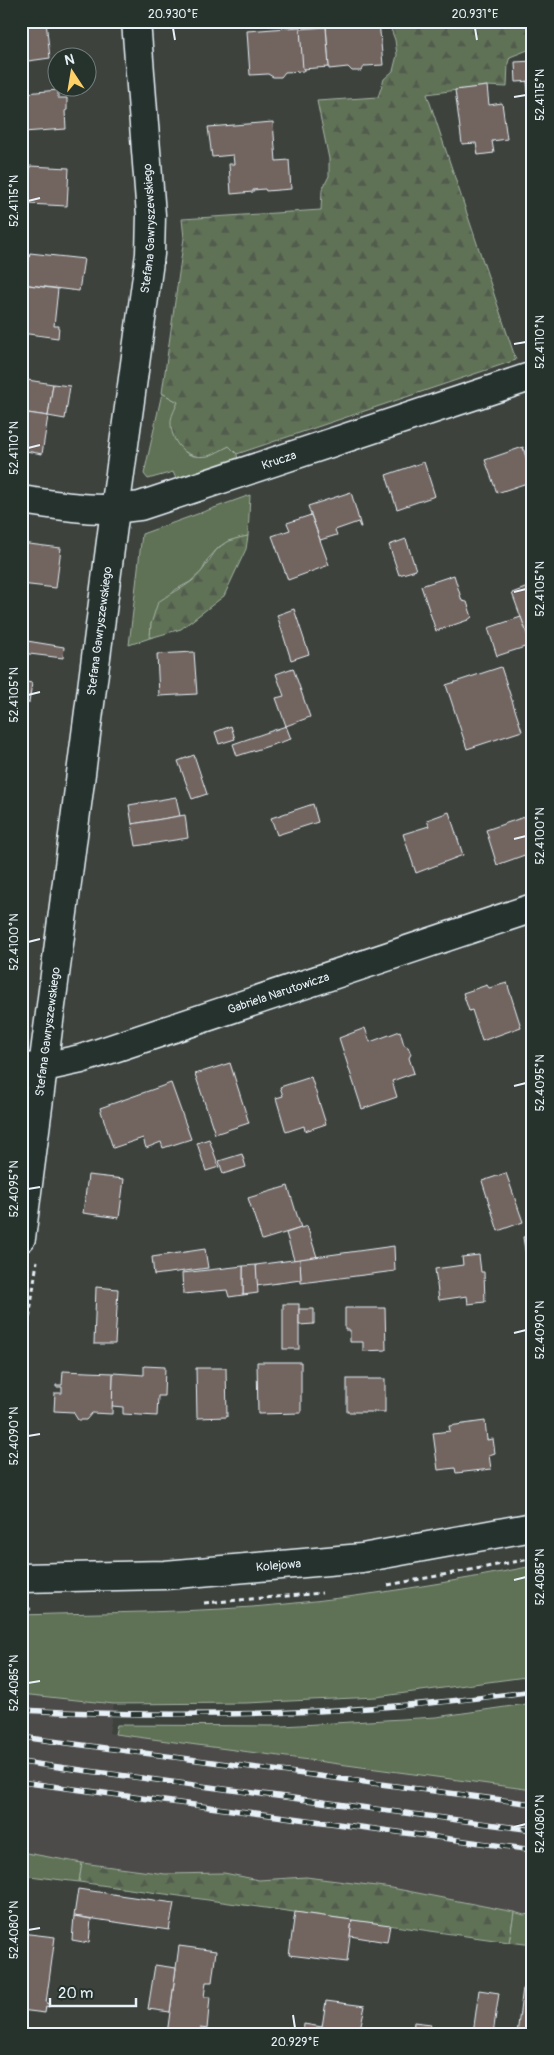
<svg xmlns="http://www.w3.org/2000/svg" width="554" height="2055" font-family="Pangolin,sans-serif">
	<defs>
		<pattern id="forest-firs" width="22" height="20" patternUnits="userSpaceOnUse" patternTransform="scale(1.25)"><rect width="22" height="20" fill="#5f7254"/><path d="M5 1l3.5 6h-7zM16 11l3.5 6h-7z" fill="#515b4e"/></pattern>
	</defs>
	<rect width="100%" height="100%" fill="#3d423d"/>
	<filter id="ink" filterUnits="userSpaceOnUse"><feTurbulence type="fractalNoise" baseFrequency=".02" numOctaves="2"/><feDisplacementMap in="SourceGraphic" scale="10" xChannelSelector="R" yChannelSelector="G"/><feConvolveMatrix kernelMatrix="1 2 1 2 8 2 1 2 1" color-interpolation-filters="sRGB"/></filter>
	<g filter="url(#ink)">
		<!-- built -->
		<path fill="#4d4c48" d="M21,1694l93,10 -5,29 424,57v123l-9,2 -132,-27 -86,-11 -47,3 -35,-7 -59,1 -83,-11 -61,-11z"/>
		<!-- grass -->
		<g fill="#5f7254" stroke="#a4b2a6">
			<path d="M162,393l16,9c-6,15 -6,18 -2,33 8,32 32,21 53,11l8,8 1,7 -61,20 -4,-9 -25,7 -4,-5z"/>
			<path d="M250,495l-2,41 -20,5 -9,6 -11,12 -6,12 -12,11 -15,8 -24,34 -1,14 -21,7 13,-111z"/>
			<path d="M533,1566v110l-157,21 -130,6 -132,1 -93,-10v-79c88,-3 177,-2 265,-11 83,-8 165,-22 247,-38z"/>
			<path d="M533,1703v87l-418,-56 2,-9 166,1 153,-9z"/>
			<path d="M21,1852l61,11 -3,19 -58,-7z"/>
			<path d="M514,1912l10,3 9,-2v32l-24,-3z"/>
		</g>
		<!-- forest -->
		<g fill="url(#forest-firs)" stroke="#a4b2a6">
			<path d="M388,21h141l4,12v15l-23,9 -2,6 -1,24 -20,-1 -60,8 89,266 -279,94 -8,-8c-6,3 -14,8 -21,10 -23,4 -38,-14 -37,-36 1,-6 5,-13 7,-18l-16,-9 22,-155 -2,-19 139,-9 1,-20 7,-14v-17l-12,-58 61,-4 6,-18 9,-8 4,-16 -2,-15z"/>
			<path d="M248,536l-2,13 -22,47 -43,33 -31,9 1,-14 7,-22c11,-8 24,-13 34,-21 25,-21 15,-38 56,-45z"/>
			<path d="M82,1863l83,11 59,-1 35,7 47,-3 86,11 122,24 -5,30 -430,-60z"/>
		</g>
		<!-- building -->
		<g fill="#726561" stroke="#e8f1f8">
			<path d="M21,21h25l4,37 -29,4z"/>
			<path d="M379,21l4,44 -18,1 -4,5h-9l-4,-4 -19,2 -3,-44z"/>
			<path d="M300,27l4,44 -19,1 -4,5h-8l-5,-3 -18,1 -3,-44z"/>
			<path d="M326,27l3,40 -26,2 -3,-40z"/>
			<path d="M533,61v20l-17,1 -1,-20z"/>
			<path d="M527,81h6v12h-5z"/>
			<path d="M487,86l2,19 13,-2 5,36 -15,2 2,12 -16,2 -2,-12 -14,1 -7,-54z"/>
			<path d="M58,90v8h9v12l-2,1 1,18 -43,3 -1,-20 5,-1 -1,-18z"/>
			<path d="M273,122l3,39 13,-1 2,29 -25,2 -1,-2 -12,1v2l-22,2 -2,-30h5l-1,-9 -21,2 -4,-30z"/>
			<path d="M30,166l39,2 -2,38 -39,-2z"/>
			<path d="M30,253l54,6 -5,32 -58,-7v-20l7,1z"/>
			<path d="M21,284l37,5 -4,37h5l-1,12 -37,-5z"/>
			<path d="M21,379l32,5 -5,32 -27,-4z"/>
			<path d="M53,384l17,2 -5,33 -17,-3z"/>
			<path d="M21,412l27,4 -6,38 -21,-4z"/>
			<path d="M523,447l10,34 -36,12 -12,-33z"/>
			<path d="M424,462l11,34 -38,13 -11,-34z"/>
			<path d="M351,492l10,35h-1l-2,-5 -23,8 2,5 -17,5 -12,-34z"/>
			<path d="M311,515l18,50 -41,15 -16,-44 18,-6 -3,-7z"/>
			<path d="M406,539l10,31 -17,5 -10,-30z"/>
			<path d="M21,543l40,5 -5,40 -35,-4z"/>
			<path d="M454,575l8,26 5,1 5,15 -4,3 -32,11 -15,-45z"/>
			<path d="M533,585v59l-2,1 -19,-52z"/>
			<path d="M294,609l15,45 -18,6 -14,-45z"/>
			<path d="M521,617l10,28 -34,11 -9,-28z"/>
			<path d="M21,640l43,7 -1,11 -42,-5z"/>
			<path d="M194,652l3,42 -38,2 -2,-42z"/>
			<path d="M501,667l21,64 -55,18 -21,-64z"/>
			<path d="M293,668l17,49 -24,9 -10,-28 8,-2 -8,-22z"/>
			<path d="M21,681l11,2 -3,20h-2l-3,17 2,1h-5z"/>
			<path d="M231,726l4,13 -16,5 -4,-12z"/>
			<path d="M286,726l5,13 -54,17 -4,-12z"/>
			<path d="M194,755l13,39 -15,5 -14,-38z"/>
			<path d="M176,797l4,19 -48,8 -3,-19z"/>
			<path d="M313,804l5,18 -41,13 -6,-17z"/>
			<path d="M449,812l14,43 -47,18 -13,-39 26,-8 -2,-6z"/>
			<path d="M533,814v38l-36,13 -11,-35z"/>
			<path d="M185,815l3,23 -52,8 -4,-22z"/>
			<path d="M507,983l14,44 -39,14 -10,-31 -3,1 -6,-18 24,-8 2,3z"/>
			<path d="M365,1028l5,14 30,-11 4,14 4,2 3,7 -2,4 5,15 -22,8 5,16 -35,12 -23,-71z"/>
			<path d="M230,1063l19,60 -34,11 -20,-60z"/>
			<path d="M311,1077l15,47 -21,7 -1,-5 -18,6 -10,-34 7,-2 -3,-9z"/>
			<path d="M171,1083l20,56 -28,9 -2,-6 -15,6 -3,-10 -30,10 -13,-40z"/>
			<path d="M209,1139l10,28 -13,4 -9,-28z"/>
			<path d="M242,1154l4,13 -23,7 -4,-13z"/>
			<path d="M506,1173l17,49 -25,9 -16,-50z"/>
			<path d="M88,1175l36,4 -5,39 -36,-5z"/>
			<path d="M288,1186l13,42 -39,12 -14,-42z"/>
			<path d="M307,1226l10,31 -23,3 -8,-27z"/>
			<path d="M533,1234v27l-6,1 -4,-25z"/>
			<path d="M394,1246l1,25 -94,12 -1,-24z"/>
			<path d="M205,1249l3,19 -54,7 -2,-18z"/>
			<path d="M479,1255l2,17h3l1,30 -17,2 -1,-8 -28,4 -4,-31 28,-4 -1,-8z"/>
			<path d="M300,1259l1,21 -45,6v-21z"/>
			<path d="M533,1261v25l-6,-24z"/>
			<path d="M256,1265l2,28 -15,2v-29z"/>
			<path d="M243,1266v29l-14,2 -2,-7 -44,4 -1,-21z"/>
			<path d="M96,1287l22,2 -3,55h-21z"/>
			<rect x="283" y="1304" width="16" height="45"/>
			<path d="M345,1308h40l1,42 -23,1v-9h-13v-12h-5z"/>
			<path d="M299,1309h15v15l-15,1z"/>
			<path d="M257,1362h44v51l-43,1z"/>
			<path d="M144,1366l21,1 -1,29h-6l-1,20 -34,-2v-7l-11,-1 1,-33 31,2z"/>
			<path d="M196,1368h30l1,49 -30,1z"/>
			<path d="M63,1371l50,2 -1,41 -20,-1 -6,7h-8l-5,-8 -19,-1 1,-18h7v-6h-6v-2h6z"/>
			<rect x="347" y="1379" width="38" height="33"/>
			<path d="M485,1421l2,19 6,-1 2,14 -6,2 2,14 -35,4 -1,-5 -17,2 -5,-37 17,-2 -1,-5z"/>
			<path d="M78,1889l96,14 -5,27 -95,-14z"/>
			<path d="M295,1912l57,8 -5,42 -58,-7z"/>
			<path d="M74,1916l17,3 -2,24 -17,-3z"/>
			<path d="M352,1920l38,5 -3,17 -37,-6z"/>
			<path d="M21,1933l34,4 -9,66 3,1v3l-3,-1 -1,7 -24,-3z"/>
			<path d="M179,1946l37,5 -4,31h-6l-2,15h6l-3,32 -7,-1v6h-33z"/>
			<path d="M155,1965l21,3 -6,44 -22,-3z"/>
			<path d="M523,1988l10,1v45h-16z"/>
			<path d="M479,1990l20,3 -6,41 -20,-1z"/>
			<path d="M326,2001l39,5 -6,28h-56l1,-10 18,3z"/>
			<path d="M414,2022l17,2 -2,9 4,1h-36l1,-6 15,3z"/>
		</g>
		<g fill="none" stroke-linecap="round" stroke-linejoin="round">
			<defs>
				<g id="minor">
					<path id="s1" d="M21,500c43,6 76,13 119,6l393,-130"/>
					<path id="s2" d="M21,1068l23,-1 37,-8 452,-151"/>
					<path id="s3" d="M21,1238l94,-728 35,-256 1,-39 -15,-194"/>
					<path id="s4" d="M21,1578l144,-3 197,-17 171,-31"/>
				</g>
			</defs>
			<!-- minor casing -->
			<use href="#minor" stroke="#e8f1f8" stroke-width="31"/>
			<!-- path -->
			<g stroke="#e8f1f8" stroke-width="3" stroke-dasharray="5 4" stroke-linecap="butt">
				<path d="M21,1380l16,-119"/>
				<path d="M388,1585l142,-26"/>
				<path d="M204,1603l118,-10"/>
				<path d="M21,1609h10"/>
			</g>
			<!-- minor -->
			<use href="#minor" stroke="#26332d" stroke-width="28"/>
			<defs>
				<g id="rail">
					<path d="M21,1710c172,9 342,5 512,-19"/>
					<path d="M21,1737l512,67"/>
					<path d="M21,1762l512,68"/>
					<path d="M21,1782l512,68"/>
				</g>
			</defs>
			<!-- rail casing -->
			<use href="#rail" stroke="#e8f1f8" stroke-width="5.5"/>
			<!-- rail -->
			<use href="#rail" stroke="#26332d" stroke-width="4" stroke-dasharray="11" stroke-linecap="butt"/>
		</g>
	</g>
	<!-- ticks -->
	<path fill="none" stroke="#e8f1f8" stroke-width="2" d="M173,28l2,12M475,28l2,12M514,97l12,-2M28,201l12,-3M514,344l12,-2M28,448l12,-3M514,592l12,-3M28,695l12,-3M514,839l12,-3M28,942l12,-3M514,1086l12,-3M28,1189l12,-2M514,1333l12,-3M28,1436l12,-2M514,1580l12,-3M28,1683l12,-2M514,1827l12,-3M28,1930l12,-2M293,2015l2,13"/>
	<g text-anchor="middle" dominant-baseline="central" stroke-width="4" stroke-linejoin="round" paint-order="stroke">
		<!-- street labels -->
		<g font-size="12" fill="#e8f1f8" stroke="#26332d">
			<text stroke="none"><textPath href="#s3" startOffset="1018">Stefana Gawryszewskiego</textPath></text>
			<text stroke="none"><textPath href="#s1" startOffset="266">Krucza</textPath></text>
			<text stroke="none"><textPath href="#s3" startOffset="612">Stefana Gawryszewskiego</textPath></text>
			<text stroke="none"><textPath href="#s2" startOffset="269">Gabriela Narutowicza</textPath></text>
			<text stroke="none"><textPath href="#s3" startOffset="208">Stefana Gawryszewskiego</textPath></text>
			<text stroke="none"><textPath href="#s4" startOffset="258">Kolejowa</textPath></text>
		</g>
	</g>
	<!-- margin -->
	<rect width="554" height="2055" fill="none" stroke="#26332d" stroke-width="55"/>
	<!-- north arrow -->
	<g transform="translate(72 72) rotate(348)"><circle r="24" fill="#26332d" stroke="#747f7e"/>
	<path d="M0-4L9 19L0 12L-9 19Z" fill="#ffd166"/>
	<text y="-8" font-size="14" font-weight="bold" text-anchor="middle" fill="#e8f1f8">N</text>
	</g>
	<!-- scale -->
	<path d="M50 1998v8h86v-8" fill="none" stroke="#e8f1f8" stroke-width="2.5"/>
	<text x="58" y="1998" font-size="15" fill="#e8f1f8" stroke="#26332d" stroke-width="4" paint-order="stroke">20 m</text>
	<rect x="28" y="28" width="498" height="2000" fill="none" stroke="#e8f1f8" stroke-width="2"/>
	<g font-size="12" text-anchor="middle" fill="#e8f1f8">
		<text x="173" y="18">20.930°E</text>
		<text x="475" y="18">20.931°E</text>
		<text transform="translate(540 95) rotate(-90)" y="4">52.4115°N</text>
		<text transform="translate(14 201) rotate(-90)" y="4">52.4115°N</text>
		<text transform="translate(540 342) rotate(-90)" y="4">52.4110°N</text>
		<text transform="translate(14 448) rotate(-90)" y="4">52.4110°N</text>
		<text transform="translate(540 589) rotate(-90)" y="4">52.4105°N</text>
		<text transform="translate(14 695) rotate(-90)" y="4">52.4105°N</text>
		<text transform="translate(540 836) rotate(-90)" y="4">52.4100°N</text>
		<text transform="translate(14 942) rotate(-90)" y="4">52.4100°N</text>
		<text transform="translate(540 1083) rotate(-90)" y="4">52.4095°N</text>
		<text transform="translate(14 1189) rotate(-90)" y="4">52.4095°N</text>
		<text transform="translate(540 1330) rotate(-90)" y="4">52.4090°N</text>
		<text transform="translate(14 1436) rotate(-90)" y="4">52.4090°N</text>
		<text transform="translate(540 1577) rotate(-90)" y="4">52.4085°N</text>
		<text transform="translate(14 1683) rotate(-90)" y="4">52.4085°N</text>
		<text transform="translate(540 1824) rotate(-90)" y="4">52.4080°N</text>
		<text transform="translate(14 1930) rotate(-90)" y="4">52.4080°N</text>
		<text x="295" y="2046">20.929°E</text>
	</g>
</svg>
